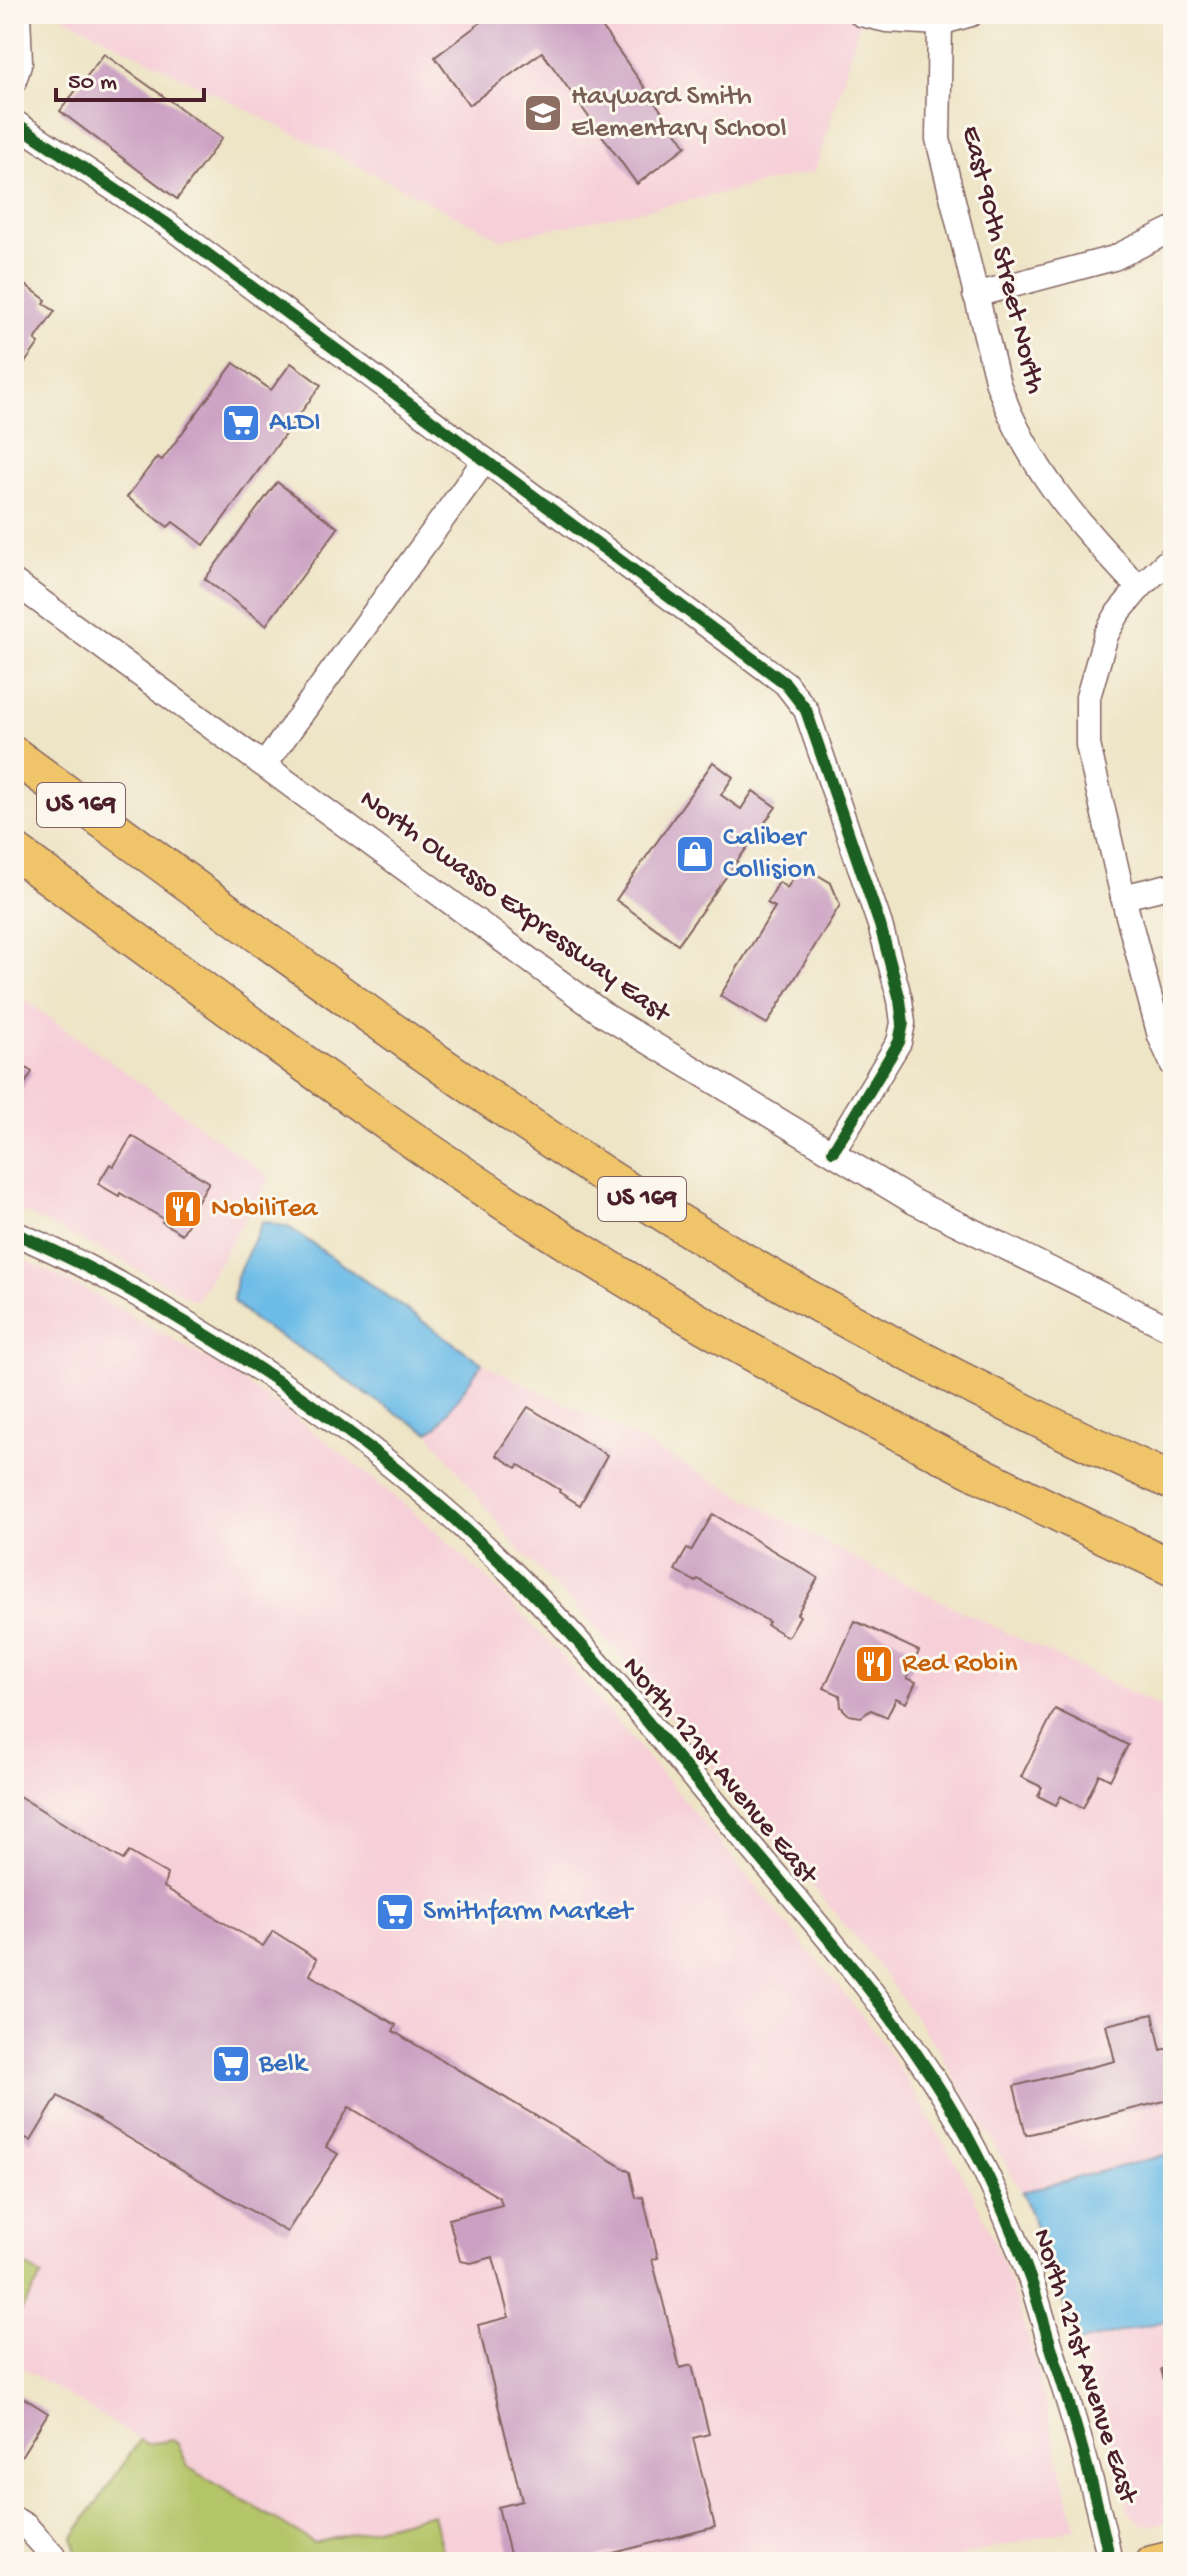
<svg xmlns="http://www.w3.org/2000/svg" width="1187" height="2576" font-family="'Gochi Hand',sans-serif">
	<rect width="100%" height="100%" fill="#fbf7ec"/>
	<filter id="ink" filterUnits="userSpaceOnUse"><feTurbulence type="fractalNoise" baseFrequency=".0125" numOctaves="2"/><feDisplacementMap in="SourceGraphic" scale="16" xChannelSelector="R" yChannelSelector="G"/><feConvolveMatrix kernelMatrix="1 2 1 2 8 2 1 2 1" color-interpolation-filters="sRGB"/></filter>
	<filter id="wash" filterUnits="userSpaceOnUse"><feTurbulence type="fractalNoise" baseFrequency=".006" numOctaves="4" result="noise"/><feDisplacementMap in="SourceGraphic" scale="32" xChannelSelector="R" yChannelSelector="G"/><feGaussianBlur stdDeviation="1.8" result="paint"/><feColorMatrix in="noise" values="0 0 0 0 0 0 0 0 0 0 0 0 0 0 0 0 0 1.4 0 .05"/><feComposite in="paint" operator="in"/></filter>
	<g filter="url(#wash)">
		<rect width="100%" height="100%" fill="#eee4c6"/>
		<!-- built -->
		<g fill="#f6cfd8">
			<path d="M58,14h780l22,9 -45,148 -109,26 -204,42z"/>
			<path d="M14,992l256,185 -74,124 -87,-47 -95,-46z"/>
			<path d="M14,1255l82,40 135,78 94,67 102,83 62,58 66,67 156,184 132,160 42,55 38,59 50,88 30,69 26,75 47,190 -138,34h-493l-12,-47 -119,28 -126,-76 -10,-22 -31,-1 -133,-81v-40l28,-47 -28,-17z"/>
			<path d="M482,1363l139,67 252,138 300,145v440l-151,39 -84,-143 -68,-94 -232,-277 -52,-60 -72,-74 -86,-112z"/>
			<path d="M1173,2319v201l-20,5 -11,-1 -13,-11 -11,-48 -28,-74 -10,-49z"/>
		</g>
		<!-- green -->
		<g fill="#b4c467" stroke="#7f7249" stroke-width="2">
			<path d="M14,2259l28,17 -28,47z"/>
			<path d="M140,2440l7,4 26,-4 5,4 10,23 126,76 119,-29 12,48h-366l-6,-25z"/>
		</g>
		<!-- water -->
		<g fill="#6dbce7" stroke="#5c6e89" stroke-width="2">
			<path d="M263,1221l27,7 192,135 -44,63 -10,6 -58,-35 -50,-36 -64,-39 -23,-21 3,-23z"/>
			<path d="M1173,2153v166l-93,23 -6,-4 -22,-73 -30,-73z"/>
		</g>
		<g id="blocks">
			<!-- building -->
			<g fill="#cba0c2">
				<path d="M492,14h105l-3,2 92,130 -49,38 -95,-132 -73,53 -34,-48z"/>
				<path d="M104,54l118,84 -45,61 -117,-88z"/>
				<path d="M19,280l27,20 -2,4 11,7 -20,29 4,3 -25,35v-96l2,2z"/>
				<path d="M234,363l37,27 20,-27 30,22 -117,160 -31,-23 -5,5 -41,-30 30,-40 5,3z"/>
				<path d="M277,482l61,46 -72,97 -61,-46z"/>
				<path d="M713,762l20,15 -12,18 20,14 12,-18 23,16 -98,137 -62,-44z"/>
				<path d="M801,865l30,18 9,22 -73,119 -47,-28 55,-89 -8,-4 12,-21 8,6z"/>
				<path d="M14,1060l18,12 -18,30z"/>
				<path d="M132,1136l77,46 -18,30 3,2 -12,20 -20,-12 2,-3 -44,-26 -1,3 -21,-12 12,-20 4,2z"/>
				<path d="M528,1407l79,48 -27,50 -21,-13 1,-2 -41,-25 -2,3 -21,-13z"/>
				<path d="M713,1514l105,64 -21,36 3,2 -12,21 -21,-12 2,-3 -71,-43 -2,3 -21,-12 12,-21 4,2z"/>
				<path d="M855,1621l64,30 -12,27 9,4 -10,21 -10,-5 -9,19 -16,-7 -10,7 -12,-2 -8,-8 -1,-12 -16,-7z"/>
				<path d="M1055,1709l73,36 -18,35 -11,-6 -16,34 -22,-12 -5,9 -18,-9 4,-9 -21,-10z"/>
				<path d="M14,1793l109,67 6,-8 38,22 -3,13 99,59 10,-15 44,28 -7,16 86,50 -3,6 237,141 6,26 7,-1 15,61 -6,1 28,109 12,-3 17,69 -16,4 22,89 -137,35h-66l-14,-55 24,-6 -44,-176 31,-8 -16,-60 -22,6 -11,-2 -11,-42 53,-14 -2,-7 -151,-91 -23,40 12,7 -51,78 -229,-136 -27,45 -17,-10z"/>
				<path d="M1153,2014l8,36 12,-3v52l-147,36 -12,-49 101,-25 -9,-36z"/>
				<path d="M1173,2366v46h-1l-11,-43z"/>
				<path d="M19,2395l29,18 -34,55v-65z"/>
			</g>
		</g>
	</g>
	<g filter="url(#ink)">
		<use href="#blocks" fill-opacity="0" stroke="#836461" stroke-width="2"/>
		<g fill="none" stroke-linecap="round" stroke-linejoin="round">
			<defs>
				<g id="minor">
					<path d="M861,14l26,6 53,3 31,-9"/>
					<path d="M940,23l-2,116 60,245c31,86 79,138 141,204l-21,25 -12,22 -18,62v48l35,152 37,139 13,29"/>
					<path d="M14,81l6,-19 -2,-48"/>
					<path d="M14,122l153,102 618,459 21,27 74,215 20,75 3,23 -4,19 -66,109"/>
					<path d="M975,295l139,-37 59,-29"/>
					<path d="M14,582l592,434 308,186 259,128"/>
					<path d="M1139,588l34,-32"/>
					<path d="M265,764l220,-304"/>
					<path d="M1123,897l50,-12"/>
					<path d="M14,1233c61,25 118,57 174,91 129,77 247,169 351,276 71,73 134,153 199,231 79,94 161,185 222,292 27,48 51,103 70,155 11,31 18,63 29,94 20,63 38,125 51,190"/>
					<path d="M14,2519l12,7 27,30 2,6"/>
				</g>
				<path id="major" d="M1152,2562l21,-5"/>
				<g id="highway">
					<path d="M14,755c206,151 410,305 624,442 171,108 351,202 535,285"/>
					<path d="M14,851c174,126 345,258 526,374 202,130 415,241 633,343"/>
				</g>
			</defs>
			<!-- minor casing -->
			<use href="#minor" stroke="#836461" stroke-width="27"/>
			<!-- major casing -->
			<use href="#major" stroke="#836461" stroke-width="35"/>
			<!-- highway casing -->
			<use href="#highway" stroke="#836461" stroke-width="39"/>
			<!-- minor -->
			<use href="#minor" stroke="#fff" stroke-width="24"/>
			<!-- major -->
			<use href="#major" stroke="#f0c469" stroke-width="32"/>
			<!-- highway -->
			<use href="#highway" stroke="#f0c469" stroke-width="36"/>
			<defs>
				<g id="cycleway">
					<path d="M14,122l153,102 618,459 21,27 74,215 20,75 3,23 -4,19 -66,109"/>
					<path d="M14,1233c61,25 118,57 174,91 129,77 247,169 351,276 71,73 134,153 199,231 79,94 161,185 222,292 27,48 51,103 70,155 11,31 18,63 29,94 20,63 38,125 51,190"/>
				</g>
			</defs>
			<!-- cycleway casing -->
			<use href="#cycleway" stroke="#fbf7ec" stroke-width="17"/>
			<!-- cycleway -->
			<use href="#cycleway" stroke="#1b5e20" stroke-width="12"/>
		</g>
	</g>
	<!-- icons -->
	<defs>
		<symbol id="school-square" viewBox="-11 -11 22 22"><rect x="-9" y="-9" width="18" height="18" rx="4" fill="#8d6e63" stroke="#fbf7ec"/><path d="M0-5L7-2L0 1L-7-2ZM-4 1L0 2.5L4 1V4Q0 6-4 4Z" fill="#fff"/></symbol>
		<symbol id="supermarket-square" viewBox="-11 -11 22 22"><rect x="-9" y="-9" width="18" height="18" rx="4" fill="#3f7fe0" stroke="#fbf7ec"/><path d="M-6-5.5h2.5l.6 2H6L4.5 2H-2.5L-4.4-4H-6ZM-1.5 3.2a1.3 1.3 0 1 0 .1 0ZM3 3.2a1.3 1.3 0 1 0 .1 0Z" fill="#fff"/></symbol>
		<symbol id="shop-square" viewBox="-11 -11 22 22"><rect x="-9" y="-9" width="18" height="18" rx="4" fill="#3f7fe0" stroke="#fbf7ec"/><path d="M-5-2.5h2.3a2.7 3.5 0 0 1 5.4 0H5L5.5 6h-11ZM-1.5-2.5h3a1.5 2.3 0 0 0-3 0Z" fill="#fff"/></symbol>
		<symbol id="restaurant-square" viewBox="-11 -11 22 22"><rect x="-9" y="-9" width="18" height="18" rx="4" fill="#e8710a" stroke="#fbf7ec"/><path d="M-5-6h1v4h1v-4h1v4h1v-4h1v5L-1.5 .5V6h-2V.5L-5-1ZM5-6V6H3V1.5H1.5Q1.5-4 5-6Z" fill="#fff"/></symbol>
	</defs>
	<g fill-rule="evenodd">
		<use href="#school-square" x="521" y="91" width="44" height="44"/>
		<use href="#supermarket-square" x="219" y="401" width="44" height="44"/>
		<use href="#shop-square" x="673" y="832" width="44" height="44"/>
		<use href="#restaurant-square" x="161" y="1187" width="44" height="44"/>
		<use href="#restaurant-square" x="852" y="1642" width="44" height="44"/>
		<use href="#supermarket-square" x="373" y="1890" width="44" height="44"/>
		<use href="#supermarket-square" x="209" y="2042" width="44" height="44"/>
	</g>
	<g text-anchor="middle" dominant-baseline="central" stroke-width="6" stroke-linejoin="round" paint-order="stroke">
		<!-- shield labels -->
		<g fill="#fbf7ec" stroke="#7f6065" stroke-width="2">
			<rect x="37" y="783" width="88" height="44" rx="6"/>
			<rect x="598" y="1177" width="88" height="44" rx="6"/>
		</g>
		<g font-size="26" font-weight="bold" fill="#4a1f2b">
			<text x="81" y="805">US 169</text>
			<text x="642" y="1199">US 169</text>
		</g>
		<!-- education labels -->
		<g font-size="28" fill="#785e54" stroke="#fbf7ec" text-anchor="start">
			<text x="571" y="97">Hayward Smith<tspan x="571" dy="32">Elementary School</tspan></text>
		</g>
		<!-- street labels -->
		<g font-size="28" fill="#4a1f2b" stroke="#fbf7ec">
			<text transform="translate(1002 260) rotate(76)">East 90th Street North</text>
			<text transform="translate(514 907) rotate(36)">North Owasso Expressway East</text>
			<text transform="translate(719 1771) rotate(50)">North 121st Avenue East</text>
			<text transform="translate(1084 2366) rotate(72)">North 121st Avenue East</text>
		</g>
		<!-- shop labels -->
		<g font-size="28" fill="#366cbe" stroke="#fbf7ec" text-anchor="start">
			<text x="269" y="423">ALDI</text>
			<text x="723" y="838">Caliber<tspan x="723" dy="32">Collision</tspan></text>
			<text x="423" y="1912">Smithfarm Market</text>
			<text x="259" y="2064">Belk</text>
		</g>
		<!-- food labels -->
		<g font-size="28" fill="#c56008" stroke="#fbf7ec" text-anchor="start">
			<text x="211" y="1209">NobiliTea</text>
			<text x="902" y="1664">Red Robin</text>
		</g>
	</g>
	<!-- margin -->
	<rect width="1187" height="2576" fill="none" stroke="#fbf7ec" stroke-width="48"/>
	<!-- scale -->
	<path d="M56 88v12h148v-12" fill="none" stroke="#4a1f2b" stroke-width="4"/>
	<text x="68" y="88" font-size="24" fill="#4a1f2b" stroke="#fbf7ec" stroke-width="6" paint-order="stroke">50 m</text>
</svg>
